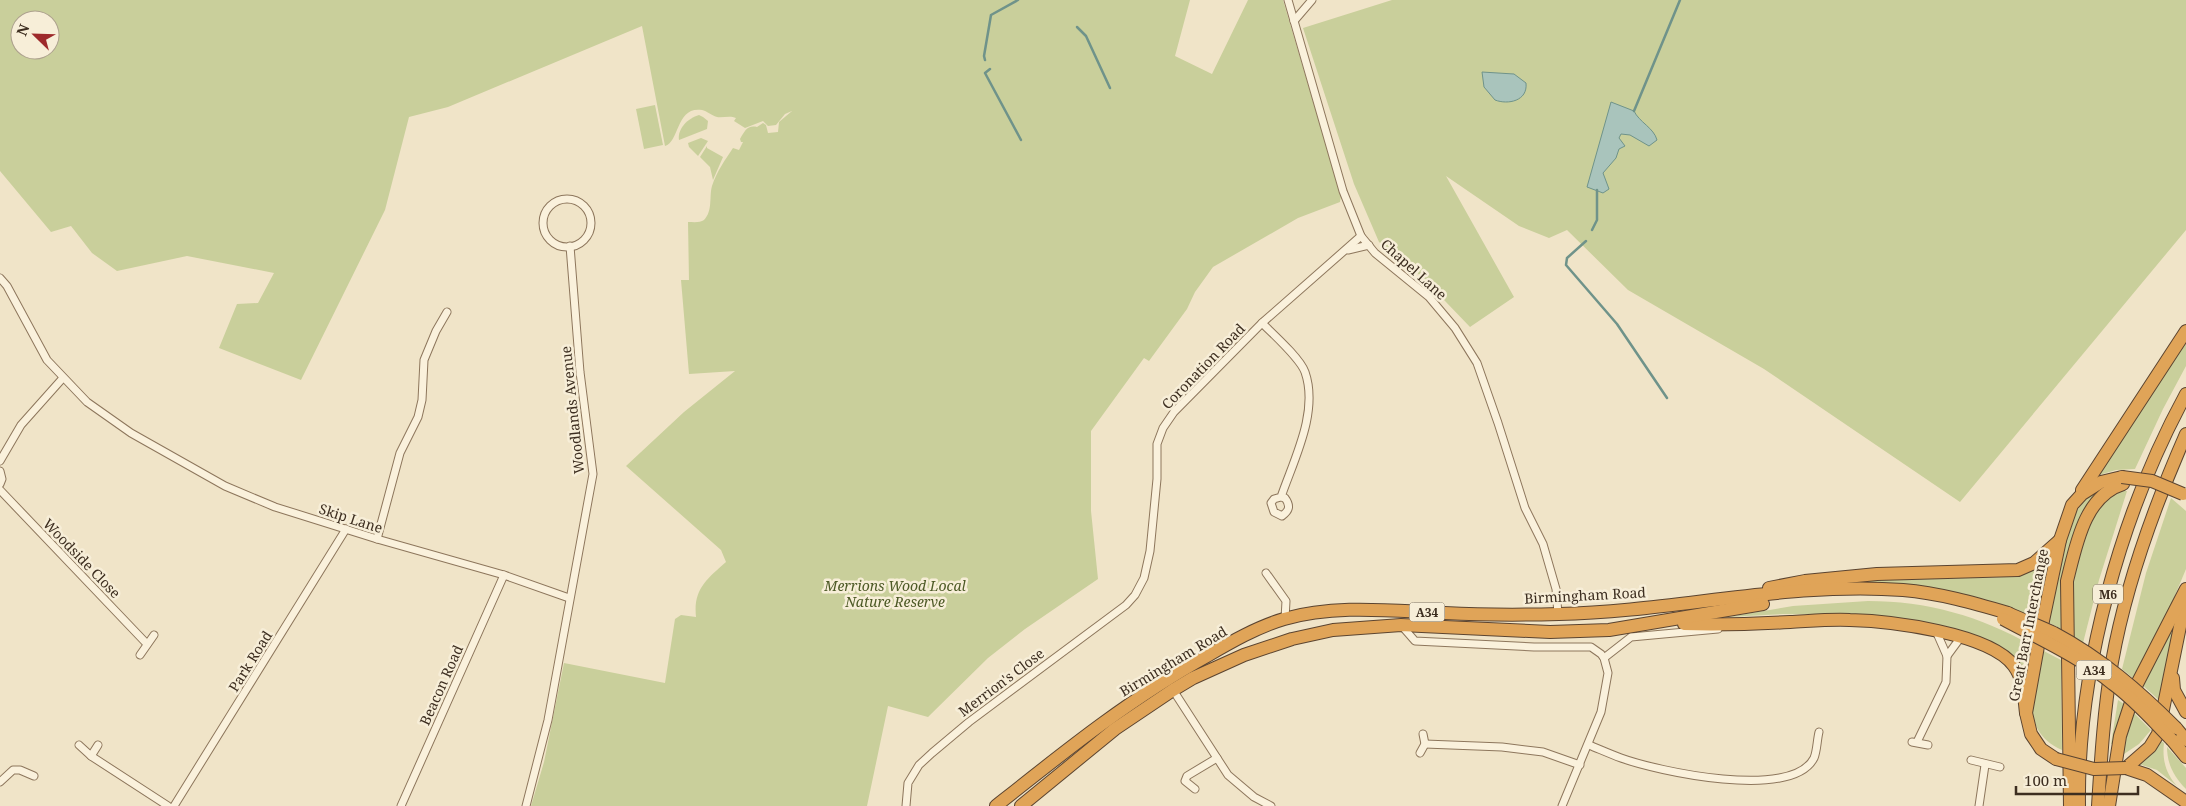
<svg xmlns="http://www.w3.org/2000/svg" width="2186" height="806" font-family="'Noto Serif',serif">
	<rect width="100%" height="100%" fill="#f0e4c8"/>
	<!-- green -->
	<g fill="#c9cf9b" fill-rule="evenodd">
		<path d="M0,0h1190l-15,56 37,18 36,-74h35l58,196 -1,6 -42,16 -85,49 -18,25 -8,17 -38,52 -5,-3 -53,73v80l7,68 -73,50 -37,29 -60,59 -40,-11 -21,100h-336l13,-44 20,-99 101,20 10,-64 6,-4 15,2c-3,-28 11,-38 30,-55l-5,-12 -95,-84 58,-54 51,-41 -46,3 -8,-94h8l-1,-58c5,0 12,1 16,-2 9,-9 5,-24 8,-34 5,-15 13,-26 21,-38l6,2 4,-8h-2l-1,-3c5,-8 7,-14 17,-12l6,-4 3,2 2,8 10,-1 1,-10 13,-11 -7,3 -9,11 -8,1 -5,-5 -18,7 -11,-7 2,-3c-6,-3 -13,0 -19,-1 -6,-2 -10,-6 -15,-7 -26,-4 -22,31 -37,36l-23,-120 -194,81 -39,10 -24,93 -84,170 -82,-32 18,-44 21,-1 16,-30 -87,-17 -70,15 -25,-18 -21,-27 -20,6 -51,-61zM20,20h30v30h-30z"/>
		<path d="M1392,0h794v230l-226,272 -196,-133 -136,-79 -61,-60 -18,8 -30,-12 -73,-50 68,121 -44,30 -49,-51 -42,-34 -25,-58 -51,-156z"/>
		<path d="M655,105l8,40 -19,4 -8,-40z"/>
		<path d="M699,115l4,2 5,4 -1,8 -28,11c-2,-11 9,-22 20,-25z"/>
		<path d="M701,138l7,3 -10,15 -9,-9 -1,-4z"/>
		<path d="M707,146v2l16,9 -10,23 -3,-13 -10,-10z"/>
		<path d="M2186,341v25l-23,43 -28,60 -19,1 -20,6z"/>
		<path d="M2103,485l-9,13 -32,85 -1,46 -13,-7c7,-36 10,-77 28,-109 6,-12 17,-20 27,-28z"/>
		<path d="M2120,491h7l-28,89 -16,63 -13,-8 1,-38 10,-52 17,-42z"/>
		<path d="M2171,498l15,13v58l-18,43 -34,67 -12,-10 24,-96z"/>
		<path d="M2049,556l-12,63 -24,-10 -155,-25 -12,-4 159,-3 9,-1z"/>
		<path d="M2184,597l-24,104 -20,-18z"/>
		<path d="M1868,601c59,0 112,15 163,44l-8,32 -16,-24 -170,-38 -54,-1 -55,3 65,-11z"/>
		<path d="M2040,649l21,11 1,90c-45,-20 -27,-63 -22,-101z"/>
		<path d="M2118,700l6,4 -11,40h-2z"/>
		<path d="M2132,711l19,19 -12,14 -18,12z"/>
		<path d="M2161,741l3,2c-2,17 2,31 13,43l-20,-16 -18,-6 14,-11z"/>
		<path d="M2167,747l19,21v21c-12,-12 -19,-25 -19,-42z"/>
	</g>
	<!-- water -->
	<g fill="#a9c4bc" stroke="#6f938a">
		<path d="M1482,72l32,2 12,9c2,18 -18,22 -31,17l-11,-13z"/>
		<path d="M1611,102l23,9c5,11 20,17 23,29l-8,6 -19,-11 -9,-1 -2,4 6,8 -6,3 -3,9 -13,15 6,16 -6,4 -16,-6z"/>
	</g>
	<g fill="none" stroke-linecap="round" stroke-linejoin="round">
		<!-- stream -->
		<g stroke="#6f938a" stroke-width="2.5">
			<path d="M1077,27l9,9 24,52"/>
			<path d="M985,60l-1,-4 7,-41 27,-15"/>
			<path d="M990,69l-5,4 36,67"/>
			<path d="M1634,111l46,-111"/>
			<path d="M1592,230l5,-10v-30"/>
			<path d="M1586,241l-19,17 -1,7 51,59 50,74"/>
		</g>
		<defs>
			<g id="street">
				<path d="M1288,0l55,191 18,45 14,17 54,44 26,31 22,35 21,60 27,85 18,36 13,45 2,25"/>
				<path d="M1294,21l18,-21"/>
				<circle cx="567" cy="223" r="24"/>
				<path d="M1348,250l21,-5"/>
				<path d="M0,278l7,8 40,74 40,42 44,31 94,53 50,21 102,32 127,36 65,23"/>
				<path d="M1262,323c11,11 38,35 43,49 14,40 -11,87 -24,125l-7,2 -3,4 3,9 8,4c7,-5 9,-10 3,-18l-4,-1"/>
				<path d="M0,461l21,-36 41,-46"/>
				<path d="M0,471l2,8 -2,5"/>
				<path d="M0,490l147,154"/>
				<path d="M377,539l23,-86 18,-36 4,-17 2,-40 12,-29 11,-19"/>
				<path d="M1266,573l20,28 -1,18"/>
				<path d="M1401,625l14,16 119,6h57l10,7 3,4 4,15 -7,39 -39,94"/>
				<path d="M140,655l14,-20"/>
				<path d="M1947,656l14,-19"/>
				<path d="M1604,658l27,-21 87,-8"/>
				<path d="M1173,690l55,85 26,22 17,9"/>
				<path d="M1912,742l16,3"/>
				<path d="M1917,742l29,-60 1,-26 -11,-25"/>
				<path d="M1425,744l77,3 41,5 37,13"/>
				<path d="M79,745l12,11 77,50"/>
				<path d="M1589,745c10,4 21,9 32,13 36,13 171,43 193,0 3,-7 3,-18 5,-26"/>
				<path d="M1420,753l5,-9 -2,-10"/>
				<path d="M91,756l7,-11"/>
				<path d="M1971,760l29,7"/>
				<path d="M0,782l13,-12h7l14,6"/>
				<path d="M1195,789l-10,-8 2,-5 30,-18"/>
				<path d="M174,806l172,-277"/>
				<path d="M401,806l103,-231"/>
				<path d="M526,806l22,-86 45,-246 -13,-102 -10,-126"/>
				<path d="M906,806l2,-23 11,-18 13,-12 37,-31 157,-117 9,-10 9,-17 6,-27 7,-72v-35l6,-16 11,-16 88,-89 99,-87"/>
				<path d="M1979,806l6,-41"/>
			</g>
			<g id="highway">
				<path d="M2082,490l104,-159"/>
				<path d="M1769,588l36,-7 72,-7 141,-4 16,-7 26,-23"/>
				<path d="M1684,624c35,1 70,0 106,-2 20,-1 40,-3 60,-2 40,1 140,13 164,46 10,13 10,31 12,47"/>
				<path d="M2173,678l1,12 12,22"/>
				<path d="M2176,728l10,12"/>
				<path d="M2172,740l14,17"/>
				<path d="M2056,759l-15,-10 -10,-15 -5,-21 14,-78 20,-95 12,-35 10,-11 19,-12 21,-5"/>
				<path d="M2126,768l24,-21 8,-13 27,-132"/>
				<path d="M2126,768l21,7 39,27"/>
				<path d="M996,806c68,-54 135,-108 211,-150 24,-14 50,-29 77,-37 52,-15 108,-8 161,-6 38,2 76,2 114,1 113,-2 231,-33 344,-24 36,3 71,13 105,23"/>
				<path d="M1021,806l94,-77 58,-39 20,-12 51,-23 48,-16 41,-9 68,-5 149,7 59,-2 154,-26"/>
				<path d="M2070,806l-3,-225c9,-35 17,-85 56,-97"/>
				<path d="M2079,806c-2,-136 42,-293 107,-412"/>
				<path d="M2098,806c3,-48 6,-97 14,-144 14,-79 42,-155 74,-228"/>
				<path d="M2109,806l11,-70 17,-52 49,-95"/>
			</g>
		</defs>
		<!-- street casing -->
		<use href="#street" stroke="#8d765c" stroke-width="9"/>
		<!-- highway casing -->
		<use href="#highway" stroke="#5b4430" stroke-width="14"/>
		<!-- street -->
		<use href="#street" stroke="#faf1dc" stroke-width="7"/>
		<!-- highway -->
		<use href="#highway" stroke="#e0a458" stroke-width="12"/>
		<defs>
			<g id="highway-bridge">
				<path d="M2122,477l30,4 31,13"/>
				<path d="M2008,613c15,7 31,13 46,20 47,25 85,58 122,95"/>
				<path d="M2003,619c37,20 77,38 110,65 22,16 40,37 59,56"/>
				<path d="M2056,759l38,10 32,-1"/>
			</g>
		</defs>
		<!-- highway-bridge casing -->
		<use href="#highway-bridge" stroke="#5b4430" stroke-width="14" stroke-linecap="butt"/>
		<!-- highway-bridge -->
		<use href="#highway-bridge" stroke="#e0a458" stroke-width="12"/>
	</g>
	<g text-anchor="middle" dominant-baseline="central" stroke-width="5" stroke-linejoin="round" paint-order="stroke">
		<!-- shield labels -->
		<g fill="#f7eed8" stroke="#756857" stroke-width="1">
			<rect x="2093" y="584.5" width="30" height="19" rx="4"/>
			<rect x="1409.5" y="602.5" width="35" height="19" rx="4"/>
			<rect x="2076.5" y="660.5" width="35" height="19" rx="4"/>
		</g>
		<g font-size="12" font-weight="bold" fill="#3d2e20">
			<text x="2108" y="594">M6</text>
			<text x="1427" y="612">A34</text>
			<text x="2094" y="670">A34</text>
		</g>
		<!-- street labels -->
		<g font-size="14" fill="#3d2e20" stroke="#f7eed8">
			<text transform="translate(1414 269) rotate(42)">Chapel Lane</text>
			<text transform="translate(1203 366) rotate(-46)">Coronation Road</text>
			<text transform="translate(572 410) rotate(-96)">Woodlands Avenue</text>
			<text transform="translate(351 518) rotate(18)">Skip Lane</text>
			<text transform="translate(82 558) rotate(46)">Woodside Close</text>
			<text transform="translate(1585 595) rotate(-3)">Birmingham Road</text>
			<text transform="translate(2028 625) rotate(-79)">Great Barr Interchange</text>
			<text transform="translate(250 661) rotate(-58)">Park Road</text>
			<text transform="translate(1173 661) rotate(-31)">Birmingham Road</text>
			<text transform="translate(1001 682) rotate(-37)">Merrion's Close</text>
			<text transform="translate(441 685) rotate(-66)">Beacon Road</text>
		</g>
		<!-- park labels -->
		<g font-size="14" font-style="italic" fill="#4d5a26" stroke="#f7eed8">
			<text x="895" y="585">Merrions Wood Local<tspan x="895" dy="16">Nature Reserve</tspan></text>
		</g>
	</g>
	<!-- north arrow -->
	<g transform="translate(35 35) rotate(293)"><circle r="24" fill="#f7eed8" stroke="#ada18e"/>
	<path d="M0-4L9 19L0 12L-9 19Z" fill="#9e2a2b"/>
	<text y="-8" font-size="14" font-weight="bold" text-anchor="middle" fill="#3d2e20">N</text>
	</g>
	<!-- scale -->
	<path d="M2016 786v8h122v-8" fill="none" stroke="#3d2e20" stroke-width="2.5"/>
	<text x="2024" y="786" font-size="15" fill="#3d2e20" stroke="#f7eed8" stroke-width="4" paint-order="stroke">100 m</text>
</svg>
